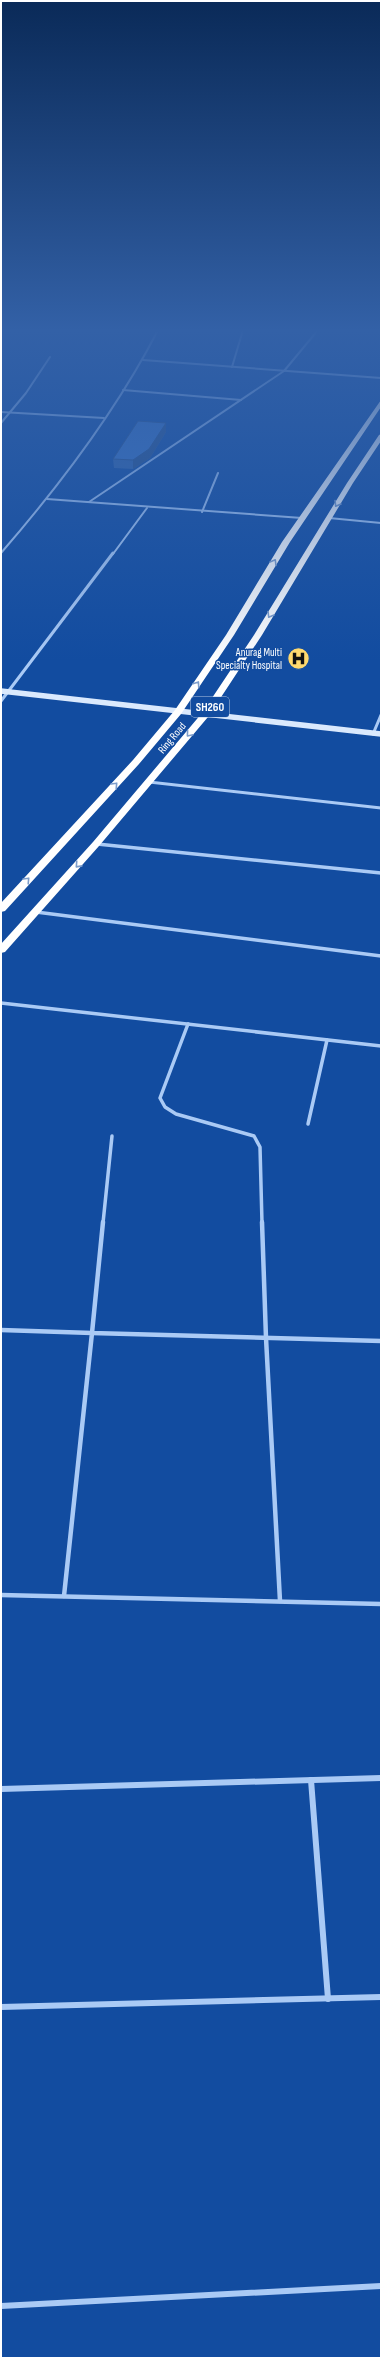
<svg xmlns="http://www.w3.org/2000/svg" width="382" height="2359" font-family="'Sofia Sans Condensed',sans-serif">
	<rect width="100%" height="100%" fill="#124ca0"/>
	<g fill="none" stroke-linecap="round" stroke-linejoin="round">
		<!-- street-far4 -->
		<g stroke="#aacaf5" stroke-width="2">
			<path d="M143,360l238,18"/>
			<path d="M232,367l11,-37"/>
			<path d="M123,390l118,10"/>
			<path d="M1,412l103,6"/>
			<path d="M1,423l25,-30 24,-36"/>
			<path d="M47,499l255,19"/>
			<path d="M89,502l195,-131 34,-41"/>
			<path d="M202,512l16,-39"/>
			<path d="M329,518l52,5"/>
			<path d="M1,553c59,-68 116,-143 157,-223"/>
			<path d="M113,554l34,-46"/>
		</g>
		<!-- street-far3 -->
		<g stroke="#aacaf5" stroke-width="3">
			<path d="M1,701l112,-148"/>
			<path d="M373,734l8,-19"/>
			<path d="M149,782l232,26"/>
		</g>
		<!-- street-far2 -->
		<g stroke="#aacaf5" stroke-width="3.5">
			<path d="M97,844l284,29"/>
			<path d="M36,912l345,44"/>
			<path d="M1,1003l380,43"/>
			<path d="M188,1024l-28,74 5,9 11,7 78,22 6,11 2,76"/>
			<path d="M308,1124l19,-84"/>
			<path d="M103,1223l9,-87"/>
		</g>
		<!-- street-far1 -->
		<g stroke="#aacaf5" stroke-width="4.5">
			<path d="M103,1222l-11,111 289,8"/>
			<path d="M262,1222l4,116 14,263"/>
			<path d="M1,1330l91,3 -28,263"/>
			<path d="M1,1595l380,9"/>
		</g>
		<!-- street -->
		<g stroke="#aacaf5" stroke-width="6">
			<path d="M311,1780l17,219"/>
			<path d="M1,1789l380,-11"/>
			<path d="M1,2007l380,-10"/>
			<path d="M1,2306l380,-20"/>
		</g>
		<!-- secondary -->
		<path stroke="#dae9fd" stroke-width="5.5" d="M1,691l380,43"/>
		<!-- highway -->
		<g fill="#fff" fill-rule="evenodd">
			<path d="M381,400v7l-91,135 -56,93 -53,79 -42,50 -134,147 -4,1v-9l132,-143 42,-50 51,-75 56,-93z"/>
			<path d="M381,434v7l-28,42 -91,152 -54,82 -109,129 -94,106 -4,1v-9l92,-102 109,-129 52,-78 93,-152 32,-48z"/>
		</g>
	</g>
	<!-- wall -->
	<path fill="#3365ab" d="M166,423v9l-16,26 -17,11 -19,-1 -1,-9z"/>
	<!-- shaded-wall -->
	<path fill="#29528b" d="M166,423v9l-16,26 -17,11v-9z"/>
	<!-- building -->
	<path fill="#3b75c7" stroke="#29528b" d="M138,421l28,2 -17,26 -16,11 -20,-1z"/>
	<!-- one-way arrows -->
	<defs><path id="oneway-chevron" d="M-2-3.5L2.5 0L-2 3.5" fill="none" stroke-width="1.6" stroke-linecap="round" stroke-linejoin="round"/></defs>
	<g stroke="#7d9dcb">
		<use href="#oneway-chevron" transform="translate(337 504) rotate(121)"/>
		<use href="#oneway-chevron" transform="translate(274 562) rotate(-59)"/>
		<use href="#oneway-chevron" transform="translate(270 615) rotate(121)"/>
		<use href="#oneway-chevron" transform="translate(197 684) rotate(-56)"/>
		<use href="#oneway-chevron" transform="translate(189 734) rotate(130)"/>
		<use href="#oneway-chevron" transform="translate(115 785) rotate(-47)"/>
		<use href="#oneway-chevron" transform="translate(78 865) rotate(132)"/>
		<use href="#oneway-chevron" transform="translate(27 880) rotate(-47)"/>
	</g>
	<!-- sky -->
	<linearGradient id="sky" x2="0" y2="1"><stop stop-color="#0a2a58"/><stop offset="0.5" stop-color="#3361a7"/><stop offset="1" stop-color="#3361a7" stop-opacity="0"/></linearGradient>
	<rect width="382" height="661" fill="url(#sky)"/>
	<!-- icons -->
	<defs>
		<symbol id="hospital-disc" viewBox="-11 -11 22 22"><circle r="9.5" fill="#ffd96e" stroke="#124ca0"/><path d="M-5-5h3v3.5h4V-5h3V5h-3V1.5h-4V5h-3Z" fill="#111"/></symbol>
	</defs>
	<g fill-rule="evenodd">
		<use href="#hospital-disc" x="286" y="646" width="25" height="25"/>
	</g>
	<g text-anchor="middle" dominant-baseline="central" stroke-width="3" stroke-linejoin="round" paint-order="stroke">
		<!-- far-poi labels -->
		<g font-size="11" fill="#fff" stroke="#124ca0" text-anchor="end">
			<text x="282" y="652">Anurag Multi<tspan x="282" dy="13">Specialty Hospital</tspan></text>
		</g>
		<!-- far-street labels -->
		<g font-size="11" fill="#fff" stroke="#124ca0">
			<text transform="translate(172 738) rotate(-50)">Ring Road</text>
		</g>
		<!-- shield labels -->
		<rect fill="#124ca0" stroke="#b8c9e2" stroke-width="1" x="191" y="697" width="38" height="20" rx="3"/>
		<g font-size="12" font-weight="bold" fill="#fff">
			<text x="210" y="707">SH260</text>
		</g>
	</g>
	<!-- border -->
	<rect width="382" height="2359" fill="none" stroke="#ffffff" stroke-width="4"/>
</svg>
